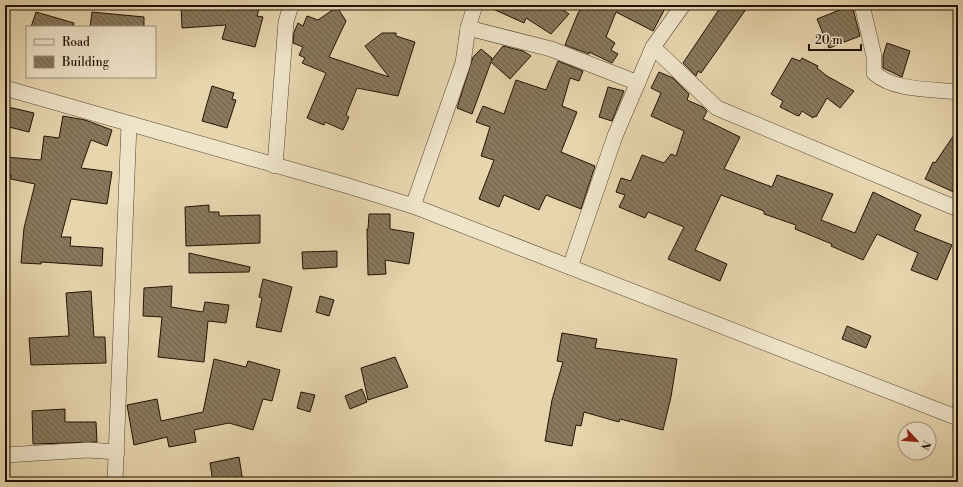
<svg xmlns="http://www.w3.org/2000/svg" width="963" height="487" font-family="'Libre Bodoni',serif">
	<defs>
		<pattern id="building-back-hatch" width="6" height="6" patternUnits="userSpaceOnUse"><rect width="6" height="6" fill="#88785c"/><path d="M-1 5l2 2M0 0l6 6M5-1l2 2" fill="none" stroke="#6f614a"/></pattern>
	</defs>
	<rect width="100%" height="100%" fill="#e7d5ae"/>
	<filter id="stains"><feTurbulence type="fractalNoise" baseFrequency=".005" numOctaves="4"/><feColorMatrix values="0 0 0 0 .2 0 0 0 0 .09 0 0 0 0 .02 0 0 0 .5 -.17"/></filter>
	<radialGradient id="worn" r=".72"><stop offset=".6" stop-color="#630" stop-opacity="0"/><stop offset="1" stop-color="#630" stop-opacity=".3"/></radialGradient>
	<!-- building -->
	<g fill="url(#building-back-hatch)" stroke="#211304">
		<path d="M181,5h79l-3,11 6,1 -8,30 -33,-8 4,-14 -44,3z"/>
		<path d="M484,5h72l13,9 -18,20 -25,-16 -2,5z"/>
		<path d="M584,5h83l-14,26 -37,-19 -10,25 9,6 -4,7 7,4 -6,9 -23,-11v2l-24,-9 13,-32z"/>
		<path d="M722,5h27l-48,68 -3,-2 -2,5 -13,-13z"/>
		<path d="M852,5l8,31 -31,12 -12,-29z"/>
		<path d="M337,7l9,14 -17,36 60,20 -24,-31 17,-13h14v3l19,6 -17,54 -41,-8 -11,27 3,2 -6,13 -18,-8 -1,3 -17,-7 19,-45 -24,-10 3,-5 -6,-3 4,-8 -10,-4 1,-11 4,-9 5,3 4,-10 11,4z"/>
		<path d="M36,12l38,11 -1,4h-42z"/>
		<path d="M92,12l52,5v10h-54z"/>
		<path d="M887,43l23,8 -8,26 -19,-9v-12z"/>
		<path d="M503,46l20,5 8,5 -21,23 -19,-17 -19,52 -15,-6 16,-51 8,-8 11,9 -1,3z"/>
		<path d="M792,58l8,3 2,-3 16,8 -1,2 10,8 27,15 -14,17 -13,-10 -11,19 -2,-1 -1,2 -11,-7 -3,5 -3,-1 -16,-8 3,-6 -12,-7z"/>
		<path d="M558,61l25,10 -4,10 -9,-3 -8,28 15,6 -16,40 34,14 -14,43 -35,-14 -7,15 -35,-15 -5,12 -20,-8 15,-39 -13,-4 9,-29 -14,-5 7,-16 21,8 12,-34 30,10z"/>
		<path d="M659,72l14,6 16,16 -2,6 16,7 4,4 -4,8 37,18 -16,32 48,18 5,-12 56,19 -12,26 34,13 18,-41 48,23 -7,15 38,15 -15,35 -26,-10 7,-17 -41,-19 -14,26 -32,-14 1,-2 -37,-15 1,-4 -32,-11v-3l-43,-16 -26,55 32,14 -7,17 -52,-22 16,-32 -36,-15 -3,6 -26,-11 6,-12 -9,-3 5,-14 10,3 11,-26 22,8 7,-9 5,2 8,-25 -33,-15 10,-23 -10,-5z"/>
		<path d="M212,86l22,7 -2,6 4,1 -9,28 -25,-7z"/>
		<path d="M608,87l16,4 -12,30 -13,-4z"/>
		<path d="M8,107l26,6 -5,19 -24,-6z"/>
		<path d="M63,116l22,4 27,10 -5,16 -16,-6 -10,28 31,4 -5,32 -36,-5 -10,38h10l-1,9 33,2 -1,18 -61,-4v2l-20,-1 3,-35 11,-44 -24,-5v-4l-6,-1v-17l36,3 3,-24 15,2z"/>
		<path d="M958,129v65l-33,-15 8,-17 2,1z"/>
		<path d="M209,205v7h10v4l41,-1v28l-74,3 -1,-39z"/>
		<path d="M369,214h21v15l24,4 -5,31 -24,-4 1,14 -18,1 -1,-46h1z"/>
		<path d="M337,251v16l-34,2 -1,-17z"/>
		<path d="M189,253l61,14 -1,5 -60,1z"/>
		<path d="M263,279l29,8 -11,45 -25,-5 6,-29 -3,-1z"/>
		<path d="M172,286l-1,21 32,5 2,-10 24,3 -3,18 -18,-2 -4,41 -46,-5 4,-40 -19,-1 1,-28z"/>
		<path d="M91,291l3,46h11l1,26 -75,2 -2,-27 40,-2 -3,-43z"/>
		<path d="M320,296l14,4 -5,16 -13,-4z"/>
		<path d="M847,326l24,10 -5,12 -24,-9z"/>
		<path d="M562,333l35,6 -2,9 82,11 -6,38 -8,33 -43,-11 -1,3 -35,-10 -3,14 -5,-1 -4,21 -27,-5 7,-41 11,-38 -6,-1z"/>
		<path d="M395,357l13,30 -40,13 -7,-32z"/>
		<path d="M214,359l32,8 2,-6 32,9 -8,31 -9,-2 -10,31 -24,-7 -35,7 2,12 -27,5 -2,-10 -33,8 -7,-40 30,-6 4,22 42,-9z"/>
		<path d="M362,389l5,13 -17,7 -5,-13z"/>
		<path d="M301,392l14,3 -5,17 -13,-4z"/>
		<path d="M65,409v13h31l1,20 -64,2 -1,-33z"/>
		<path d="M239,457l4,25h-30l-3,-19z"/>
	</g>
	<g fill="none" stroke-linecap="round" stroke-linejoin="round">
		<defs>
			<g id="minor">
				<path d="M862,5l12,51v17c20,18 58,16 84,19"/>
				<path d="M468,28l83,21 87,34"/>
				<path d="M653,47l64,61 241,101"/>
				<path d="M5,88l340,97 68,21 545,212"/>
				<path d="M275,166l11,-144 5,-17"/>
				<path d="M413,206l50,-143 5,-35 7,-23"/>
				<path d="M570,267l45,-131 38,-89 30,-42"/>
				<path d="M5,455l83,-5 29,2"/>
				<path d="M115,482l14,-358"/>
			</g>
		</defs>
		<!-- minor casing -->
		<use href="#minor" stroke="#52442e" stroke-width="16"/>
		<!-- minor -->
		<use href="#minor" stroke="#efe4ca" stroke-width="15"/>
	</g>
	<!-- margin -->
	<rect width="963" height="487" fill="none" stroke="#e7d5ae" stroke-width="20"/>
	<rect x="6" y="6" width="951" height="475" fill="none" stroke="#211304" stroke-width="2"/>
	<rect x="10" y="10" width="943" height="467" fill="none" stroke="#211304"/>
	<!-- legend -->
	<rect x="26" y="26" width="130" height="52" fill="#efe4ca" stroke="#9d907b"/>
	<rect x="34" y="39" width="20" height="6" fill="#efe4ca" stroke="#9d907b"/>
	<text x="62" y="46" font-size="12" fill="#211304">Road</text>
	<rect x="34" y="56" width="20" height="12" fill="url(#building-back-hatch)" stroke="#9d907b"/>
	<text x="62" y="66" font-size="12" fill="#211304">Building</text>
	<!-- north arrow -->
	<g transform="translate(917 441) rotate(116)"><circle r="19" fill="#efe4ca" stroke="#9d907b"/>
	<path d="M0-3L7 15L0 10L-7 15Z" fill="#8f2418"/>
	<text y="-6" font-size="11" font-weight="bold" text-anchor="middle" fill="#211304">N</text>
	</g>
	<!-- scale -->
	<path d="M809 44v6h52v-6" fill="none" stroke="#211304" stroke-width="2"/>
	<text x="815" y="44" font-size="12" fill="#211304" stroke="#efe4ca" stroke-width="3" paint-order="stroke">20 m</text>
	<rect width="100%" height="100%" filter="url(#stains)"/>
	<rect width="100%" height="100%" fill="url(#worn)"/>
</svg>
